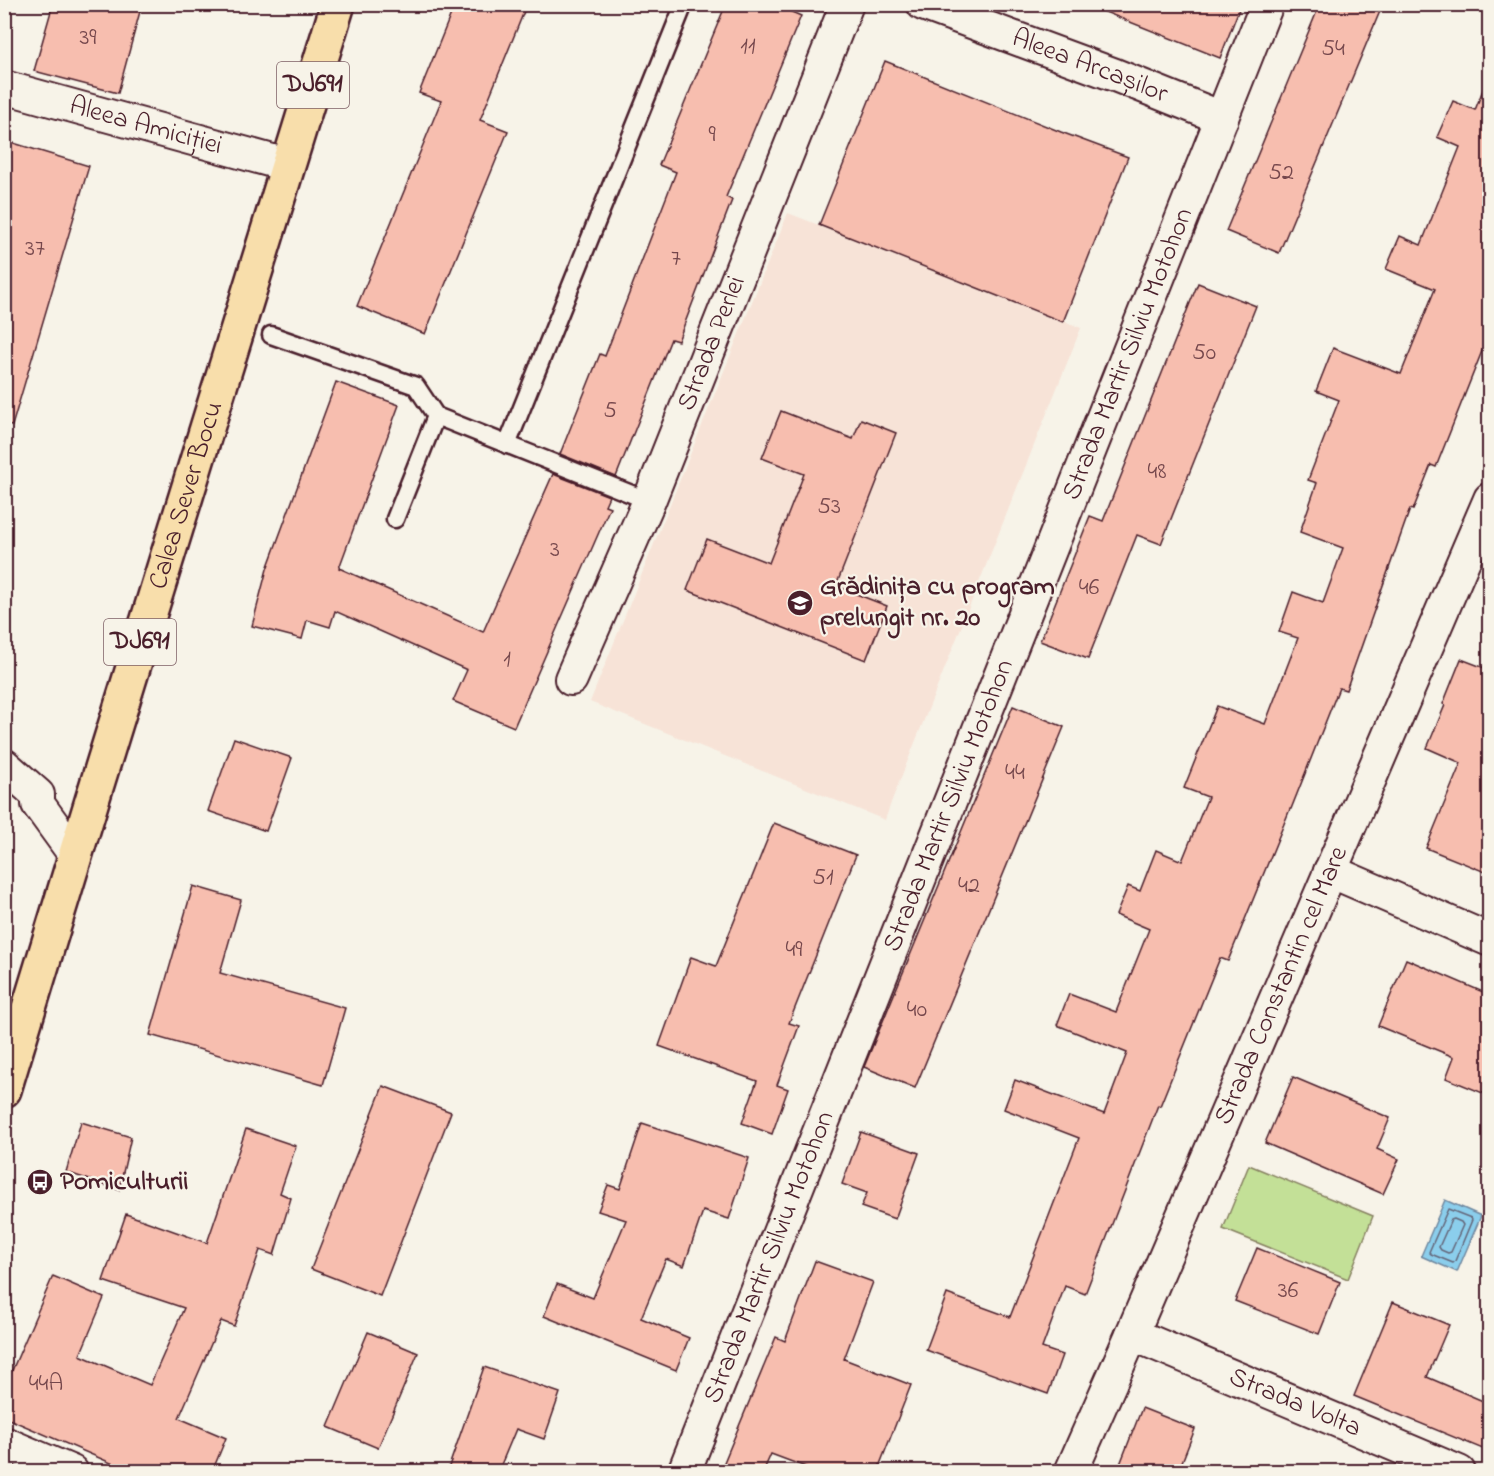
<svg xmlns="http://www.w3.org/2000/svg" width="1494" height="1476" font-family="'Indie Flower',sans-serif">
	<rect width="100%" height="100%" fill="#f7f3e8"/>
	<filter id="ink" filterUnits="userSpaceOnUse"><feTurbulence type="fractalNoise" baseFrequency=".0167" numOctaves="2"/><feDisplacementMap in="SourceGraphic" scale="12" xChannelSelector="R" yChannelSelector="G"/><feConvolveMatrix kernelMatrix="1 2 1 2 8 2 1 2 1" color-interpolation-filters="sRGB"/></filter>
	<g filter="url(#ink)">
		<!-- built -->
		<path fill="#f7e3d7" d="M788,213l293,115 -189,472 -7,20 -295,-118z"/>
		<!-- green -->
		<path fill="#c3e097" stroke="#868061" stroke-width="1.5" d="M1249,1165l124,51 -25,63 -125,-50z"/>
		<!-- water -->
		<path fill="#8bceec" stroke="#71889f" stroke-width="1.5" d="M1445,1200l36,16 -24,56 -36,-16z"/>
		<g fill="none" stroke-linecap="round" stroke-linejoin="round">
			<!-- shore -->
			<g stroke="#646578" stroke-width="1.5">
				<path d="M1448,1209l23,9 1,2 -17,41 -2,2 -22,-9 -2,-2z"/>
				<path d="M1454,1219l7,3 2,3 -12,27 -3,1 -7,-3 -2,-3 12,-27z"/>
			</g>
		</g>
		<!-- building -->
		<g fill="#f7beaf" stroke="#4a1f2b" stroke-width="1.5">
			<path d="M53,4h89l-24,89 -84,-22z"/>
			<path d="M455,4h72l-47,116 28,11 -83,203 -68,-28 84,-205 -22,-8z"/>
			<path d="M726,4h47l28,12 -75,181 6,3 -54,141 -7,-2 -55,138 -56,-23 40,-100 5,2 71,-184 -17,-7z"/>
			<path d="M1090,4h151l-21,54 -130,-52z"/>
			<path d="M1320,4h63l-104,249 -53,-22z"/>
			<path d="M885,61l176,71 67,25 -65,165 -244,-97z"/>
			<path d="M1488,77h2v254l-54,136 -5,-2 -18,45 -3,-1 -64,181 -7,-2 -48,121h-1l-62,152 -8,-3 -60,148 -2,-1 -73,189 -20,-8 -23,62 20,7 -14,39 -122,-44 21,-56 63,23 69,-179 -75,-29 11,-29 89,34 23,-61 -70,-28 12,-31 47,18 33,-83 -33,-14 12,-29 12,5 16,-41 26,11 26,-64 -24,-9 33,-82 48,18 33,-86 -19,-6 14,-40 30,11 20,-55 -43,-16 17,-49 -9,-3 31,-80 -23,-9 17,-43 68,26 34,-85 -49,-20 14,-33 21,9 39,-98 -23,-10 16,-36 22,9z"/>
			<path d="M10,142l79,24 -77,260 -8,-1v-263z"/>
			<path d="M1198,283l58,23 -95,238 -24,-9 -49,124 -48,-18 50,-125 13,5z"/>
			<path d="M336,382l63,23 -60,163 144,64 70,-158 56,22 -4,9 5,2 -96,220 -61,-26 14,-31 -132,-59 -5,16 -23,-7 -5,19 -50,-13 15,-57z"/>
			<path d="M781,411l72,28 8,-20 35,14 -60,153 51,20 -21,54 -179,-70 20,-51 62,24 35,-89 -42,-16z"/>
			<path d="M1461,659l29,11v204l-64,-26 35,-85 -34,-15 18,-43 -2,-1z"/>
			<path d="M1013,706l51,21 -149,361 -51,-21z"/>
			<path d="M234,738l58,20 -26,73 -58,-20z"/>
			<path d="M774,823l82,32 -67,168 10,3 -22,59 11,4 -16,45 -30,-11 15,-42 -98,-35 32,-89 25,9z"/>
			<path d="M193,886l48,14 -21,73 125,35 -22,77 -173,-50z"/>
			<path d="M1406,959l84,36v101l-44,-18 8,-21 -76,-31z"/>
			<path d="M1293,1077l97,41 -13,31 22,10 -16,35 -118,-51z"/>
			<path d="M383,1086l68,26 -71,184 -69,-27z"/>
			<path d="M81,1122l50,15 -12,53 -53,-18z"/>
			<path d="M642,1123l107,35 -20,61 -26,-8 -19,55 -18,-7 -25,59 48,20 -13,32 -132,-54 13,-32 36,14 33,-78 -28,-9 10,-26 12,4z"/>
			<path d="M246,1129l50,17 -16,47 11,5 -17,57 -14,-5 -26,76 -13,-5 -42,97 47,20 -14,34h-80l-128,-55v-28l49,-113 51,22 -24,57 70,30 34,-77 -81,-27 23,-67 81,29z"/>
			<path d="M861,1132l58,21 -24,66 -34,-12 6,-14 -25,-9z"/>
			<path d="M1257,1248l83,34 -21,52 -84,-33z"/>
			<path d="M815,1261l58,21 -29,77 67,26 -34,87h-58l-48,-18 -8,18h-43l56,-135 9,4z"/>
			<path d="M1393,1302l56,23 -22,52 63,27v48l-136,-56z"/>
			<path d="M368,1332l50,21 -40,95 -50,-21z"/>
			<path d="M484,1367l76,26 -16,46 -28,-10 -18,43h-51z"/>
			<path d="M1142,1408l53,21 -17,43h-61z"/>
		</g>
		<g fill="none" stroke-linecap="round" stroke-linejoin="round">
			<defs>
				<g id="service">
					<path d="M271,335l145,51 20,30"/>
					<path d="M507,445l177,-441"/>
					<path d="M395,519l41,-103 213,85"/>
				</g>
				<g id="minor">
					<path id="s1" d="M923,4l192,71 107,43"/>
					<path id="s2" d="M4,87l283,78"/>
					<path id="s3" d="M571,679l78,-178 198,-497"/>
					<path d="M4,765l34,30v9l37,51"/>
					<path d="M1330,871l160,69"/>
					<path id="s4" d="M1132,1334l327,138"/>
					<path d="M4,1443l68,29"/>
					<path id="s5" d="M684,1472l583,-1468"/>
					<path id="s6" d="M1071,1472l61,-138 358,-835"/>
				</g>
				<g id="primary">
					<path id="s7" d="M4,1090l90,-296 244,-790"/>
				</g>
			</defs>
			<!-- service casing -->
			<use href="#service" stroke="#4a1f2b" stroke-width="21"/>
			<!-- minor casing -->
			<use href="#minor" stroke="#4a1f2b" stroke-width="36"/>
			<!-- primary casing -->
			<use href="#primary" stroke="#4a1f2b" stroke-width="38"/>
			<!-- service -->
			<use href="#service" stroke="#f7f3e8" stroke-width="16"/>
			<!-- minor -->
			<use href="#minor" stroke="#f7f3e8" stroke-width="32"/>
			<!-- primary -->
			<use href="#primary" stroke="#f8deab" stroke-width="33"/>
		</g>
	</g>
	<!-- icons -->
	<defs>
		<symbol id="school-disc" viewBox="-11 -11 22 22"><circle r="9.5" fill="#4a1f2b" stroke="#f7f3e8"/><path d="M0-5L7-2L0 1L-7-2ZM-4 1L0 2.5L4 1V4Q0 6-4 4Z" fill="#fff"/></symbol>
		<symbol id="bus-disc" viewBox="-11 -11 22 22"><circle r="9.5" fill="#4a1f2b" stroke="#f7f3e8"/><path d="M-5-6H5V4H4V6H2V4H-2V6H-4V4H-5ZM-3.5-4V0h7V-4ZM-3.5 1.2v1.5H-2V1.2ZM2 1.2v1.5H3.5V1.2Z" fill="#fff"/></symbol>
	</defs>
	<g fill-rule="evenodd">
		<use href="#school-disc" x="785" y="588" width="30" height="30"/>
		<use href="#bus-disc" x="25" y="1167" width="30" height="30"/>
	</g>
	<g text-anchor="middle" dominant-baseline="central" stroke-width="4.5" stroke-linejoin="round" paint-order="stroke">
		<!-- number labels -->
		<g font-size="24" fill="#75474c">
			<text x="88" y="38">39</text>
			<text x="748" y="47">11</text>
			<text x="1333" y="49">54</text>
			<text x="712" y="135">9</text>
			<text x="1281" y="173">52</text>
			<text x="35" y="249">37</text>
			<text x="676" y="259">7</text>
			<text x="1204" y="353">50</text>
			<text x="610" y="411">5</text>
			<text x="1157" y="472">48</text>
			<text x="829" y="507">53</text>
			<text x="555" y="550">3</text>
			<text x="1089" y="588">46</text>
			<text x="507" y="660">1</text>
			<text x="1015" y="773">44</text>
			<text x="823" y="878">51</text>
			<text x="969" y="886">42</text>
			<text x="794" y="950">49</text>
			<text x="917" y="1010">40</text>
			<text x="1288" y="1291">36</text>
			<text x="46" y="1384">44A</text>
		</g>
		<!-- shield labels -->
		<g fill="#f7f3e8" stroke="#7e5f64" stroke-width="1.5">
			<rect x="277" y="62" width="72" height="46" rx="4.5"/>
			<rect x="104" y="619" width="72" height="46" rx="4.5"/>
		</g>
		<g font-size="26" font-weight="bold" fill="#4a1f2b">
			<text x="313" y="85">DJ691</text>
			<text x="140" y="642">DJ691</text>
		</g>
		<!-- street labels -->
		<g font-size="27" fill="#4a1f2b" stroke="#f7f3e8">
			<text stroke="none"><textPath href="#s1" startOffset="178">Aleea Arcașilor</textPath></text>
			<text stroke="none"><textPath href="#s2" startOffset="147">Aleea Amiciției</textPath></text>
			<text stroke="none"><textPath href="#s3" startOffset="364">Strada Perlei</textPath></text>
			<text stroke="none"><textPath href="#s5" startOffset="1203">Strada Martir Silviu Motohon</textPath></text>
			<text stroke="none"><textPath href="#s7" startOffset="622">Calea Sever Bocu</textPath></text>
			<text stroke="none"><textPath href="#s5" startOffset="717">Strada Martir Silviu Motohon</textPath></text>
			<text stroke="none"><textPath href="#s6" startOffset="530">Strada Constantin cel Mare</textPath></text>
			<text stroke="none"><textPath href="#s5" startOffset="231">Strada Martir Silviu Motohon</textPath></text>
			<text stroke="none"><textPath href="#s4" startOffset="177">Strada Volta</textPath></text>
		</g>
		<!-- poi labels -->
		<g font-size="27" font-weight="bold" fill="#4a1f2b" stroke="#f7f3e8" text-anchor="start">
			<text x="820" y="587">Grădinița cu program<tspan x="820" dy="31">prelungit nr. 20</tspan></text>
			<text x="60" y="1182">Pomiculturii</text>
		</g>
	</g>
	<!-- margin -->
	<rect width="1494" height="1476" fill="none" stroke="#f7f3e8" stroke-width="24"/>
	<rect x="12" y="12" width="1470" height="1452" fill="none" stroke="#4a1f2b" stroke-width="2" filter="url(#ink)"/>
</svg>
